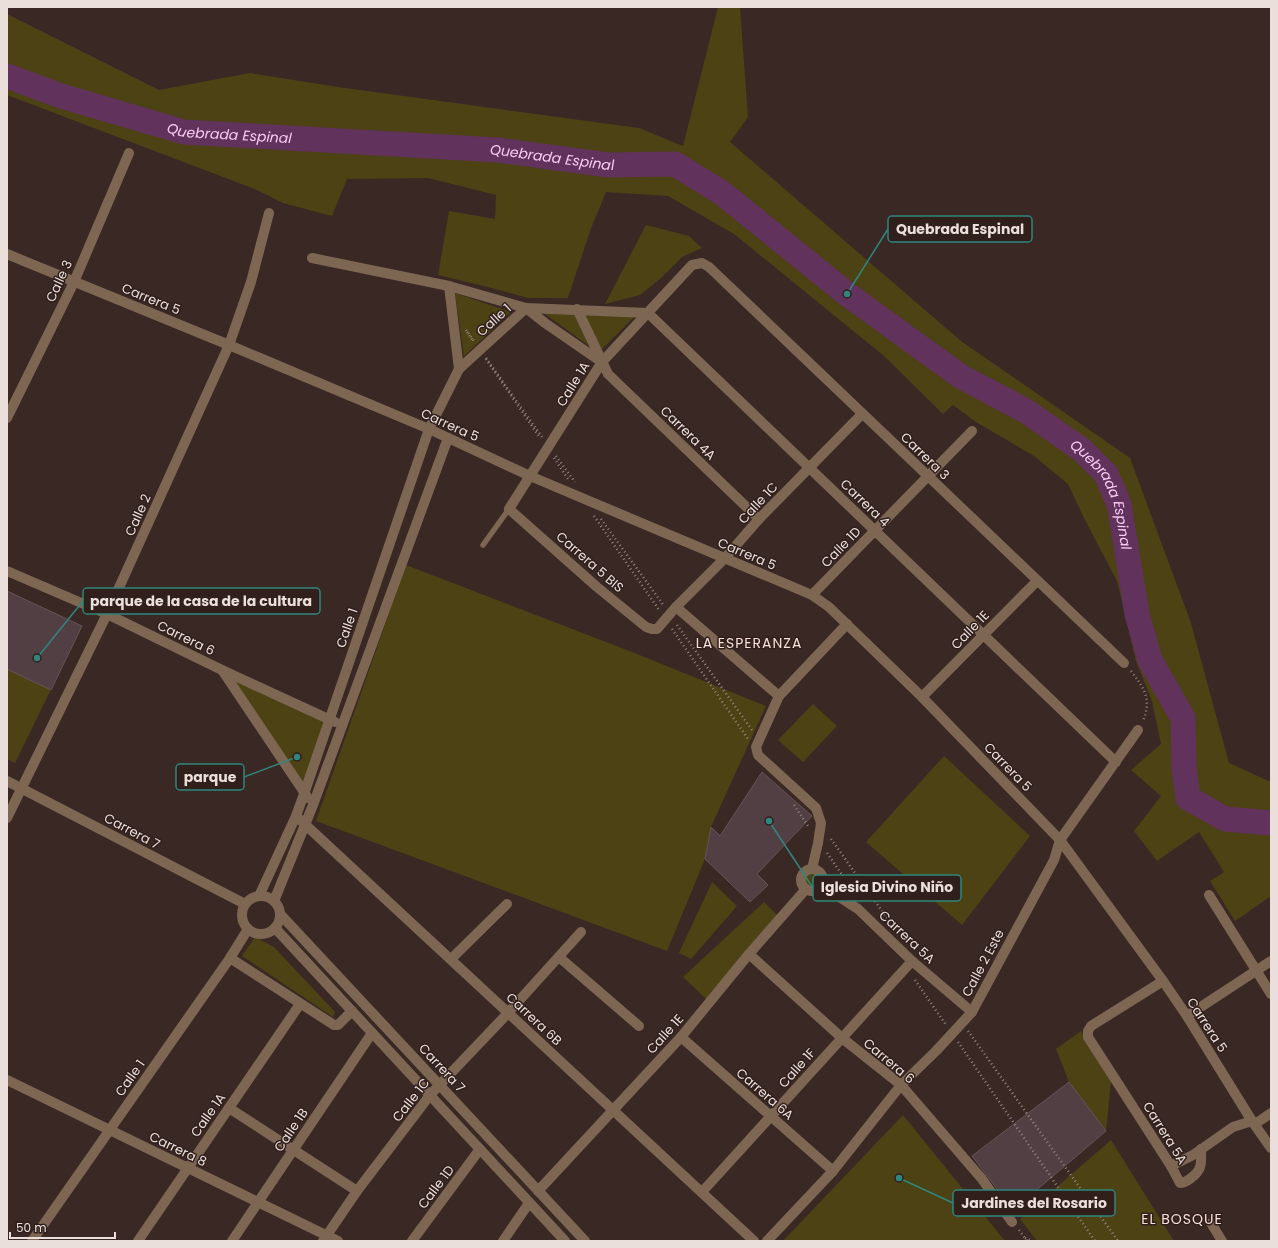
<svg xmlns="http://www.w3.org/2000/svg" width="1278" height="1248" font-family="Poppins,sans-serif">
	<rect width="100%" height="100%" fill="#3a2824"/>
	<!-- green -->
	<g fill="#4d4214">
		<path d="M718,7h22l8,110 -18,25 231,199 169,117 61,165 38,140 42,19v114l-36,25 -25,-40 14,-9 -25,-40 -42,29 -23,-30 27,-35 -30,-26 30,-26 -9,-43 -16,-40 -19,-80 -33,-63 -16,-34 -34,-28 -58,-34 -23,-17 -10,9 -59,-58 -150,-122 -66,-38 -62,-4 -16,39 -22,67h-40l-44,-12 -46,-11 11,-64 46,8 1,-24 -68,-17 -81,1 -15,37 -49,-13 -26,-13 -250,-95v-81l152,76 91,-17 88,14 301,41 44,18z"/>
		<path d="M646,225l43,11 13,12 -20,9 -21,21 -21,17 -35,9z"/>
		<path d="M455,293l56,19 -47,44z"/>
		<path d="M545,314h29l15,32z"/>
		<path d="M583,314l53,1 -35,35z"/>
		<path d="M406,565l226,87 134,54 -55,121 -6,32 -38,92 -351,-130z"/>
		<path d="M7,591l75,35 -67,137 -8,-4z"/>
		<path d="M238,677l89,47 -26,66 -66,-109z"/>
		<path d="M813,704l24,22 -34,36 -25,-22z"/>
		<path d="M944,756l86,80 -68,89 -96,-83z"/>
		<circle cx="813" cy="879" r="8"/>
		<path d="M712,882l25,24 -46,53 -12,-6z"/>
		<path d="M764,902l14,14 -70,85 -25,-24z"/>
		<path d="M255,937l19,10 61,65 -2,5 -91,-61z"/>
		<path d="M1081,1031l30,51 -5,49 -37,-49 -13,-33z"/>
		<path d="M903,1115l102,126h-222z"/>
		<path d="M1111,1140l63,101h-137l-17,-22z"/>
	</g>
	<g fill="none" stroke-linecap="round" stroke-linejoin="round">
		<!-- river -->
		<path stroke="#60325c" stroke-width="25" id="s1" d="M7,76l54,20 123,36 314,18 110,15 67,-1 47,29 125,101 113,82 66,35 56,39 24,24 13,30 18,110 13,46 33,58 1,50 4,30 37,21 46,4"/>
	</g>
	<!-- building -->
	<g fill="#523f44" stroke="#675358">
		<path d="M7,591l75,35 -31,64 -44,-21z"/>
		<path d="M762,772l50,44 -55,58 11,11 -18,17 -45,-43 6,-32 9,9z"/>
		<path d="M1069,1082l37,49 -93,79 -41,-54z"/>
	</g>
	<g fill="none" stroke-linecap="round" stroke-linejoin="round">
		<!-- path -->
		<g stroke="#948582" stroke-width="2.5" stroke-dasharray="1 3" stroke-linecap="butt">
			<path d="M466,330l8,11"/>
			<path d="M467,332l6,9"/>
			<path d="M486,358l56,79"/>
			<path d="M486,359l54,79"/>
			<path d="M556,456l19,26"/>
			<path d="M554,458l14,21"/>
			<path d="M594,516l65,94"/>
			<path d="M601,519l63,87"/>
			<path d="M677,625l75,105"/>
			<path d="M672,629l76,110"/>
			<path d="M1131,671c13,17 21,28 12,50"/>
			<path d="M794,805l14,21"/>
			<path d="M831,839l58,82"/>
			<path d="M827,853l27,39"/>
			<path d="M915,980l31,45"/>
			<path d="M968,1031l150,210"/>
			<path d="M958,1042l137,199"/>
			<path d="M1019,1230l8,11"/>
			<path d="M1025,1238l7,3"/>
		</g>
		<!-- lane -->
		<path stroke="#7d6753" stroke-width="5.5" d="M483,545l26,-36"/>
		<!-- street -->
		<g stroke="#7d6753" stroke-width="10">
			<path d="M7,254l222,91 200,84 101,47 282,119 17,12 93,90 138,143 103,141 24,35 65,105 19,27"/>
			<path d="M312,258l137,28 77,22 122,5 468,449"/>
			<path d="M449,286l10,83"/>
			<path d="M526,308l19,15 55,38"/>
			<path d="M577,309l31,65 151,145"/>
			<path d="M862,414l-103,105 -34,39 -49,49 -19,22h-5l-6,-2 -49,-40 -88,-78 93,-147 90,-97 10,-2 7,4 415,396"/>
			<path d="M7,418l67,-136 55,-129"/>
			<path d="M7,571l100,43 115,56 113,52"/>
			<path d="M812,595l160,-164"/>
			<path d="M676,607l103,89"/>
			<path d="M222,670l86,128"/>
			<path d="M922,697l115,-116"/>
			<path d="M7,781l238,123"/>
			<path d="M296,816l458,425"/>
			<path d="M7,818l100,-204 122,-269 22,-63 18,-69"/>
			<path d="M812,869l6,-26 3,-20 -5,-15 -58,-53 -2,-8 23,-51 68,-72"/>
			<circle cx="812" cy="880" r="11"/>
			<path d="M821,885l37,24 54,52 60,51"/>
			<path d="M1209,895l62,99"/>
			<path d="M259,896l37,-80 8,-22 125,-365 30,-60 67,-61"/>
			<circle cx="261" cy="915" r="19"/>
			<path d="M274,901l39,-96 135,-367"/>
			<path d="M280,914l305,327"/>
			<path d="M275,928l290,313"/>
			<path d="M749,954l93,84 59,47 81,94 30,43"/>
			<path d="M559,957l80,69"/>
			<path d="M230,958l104,67h4l14,-14"/>
			<path d="M451,959l56,-55"/>
			<path d="M1163,981l-72,45 -3,5v6l83,129 9,17c5,0 7,-2 11,-5 12,-9 10,-15 10,-29"/>
			<path d="M1187,1016l84,-55"/>
			<path d="M681,1037l152,134"/>
			<path d="M7,1080l331,161"/>
			<path d="M229,1108l128,83"/>
			<path d="M1255,1124l16,-11"/>
			<path d="M1171,1166l22,-11 40,-28 19,-6"/>
			<path d="M538,1191l143,-154 68,-83 57,-65"/>
			<path d="M702,1192l210,-231"/>
			<path d="M1211,1223l11,18"/>
			<path d="M32,1241l198,-283 18,-29"/>
			<path d="M138,1241l162,-237"/>
			<path d="M232,1241l140,-208"/>
			<path d="M323,1241l34,-50 73,-96 78,-82 73,-81"/>
			<path d="M412,1241l68,-92"/>
			<path d="M503,1241l26,-38"/>
			<path d="M767,1241l66,-70 68,-86 35,-34 36,-39 82,-152 6,-20 78,-110"/>
		</g>
	</g>
	<g text-anchor="middle" dominant-baseline="central" stroke-width="3" stroke-linejoin="round" paint-order="stroke">
		<!-- street labels -->
		<g font-size="13" fill="#ebdfdc" stroke="#301f1b">
			<text transform="translate(59 281) rotate(-65)">Calle 3</text>
			<text transform="translate(151 299) rotate(22)">Carrera 5</text>
			<text transform="translate(494 320) rotate(-42)">Calle 1</text>
			<text transform="translate(573 384) rotate(-58)">Calle 1A</text>
			<text transform="translate(450 425) rotate(24)">Carrera 5</text>
			<text transform="translate(688 433) rotate(44)">Carrera 4A</text>
			<text transform="translate(925 456) rotate(44)">Carrera 3</text>
			<text transform="translate(758 503) rotate(-47)">Calle 1C</text>
			<text transform="translate(865 503) rotate(44)">Carrera 4</text>
			<text transform="translate(138 515) rotate(-66)">Calle 2</text>
			<text transform="translate(841 547) rotate(-46)">Calle 1D</text>
			<text transform="translate(747 554) rotate(23)">Carrera 5</text>
			<text transform="translate(590 562) rotate(41)">Carrera 5 BIS</text>
			<text transform="translate(347 628) rotate(-71)">Calle 1</text>
			<text transform="translate(970 630) rotate(-46)">Calle 1E</text>
			<text transform="translate(186 638) rotate(26)">Carrera 6</text>
			<text transform="translate(1008 767) rotate(46)">Carrera 5</text>
			<text transform="translate(132 831) rotate(28)">Carrera 7</text>
			<text transform="translate(907 937) rotate(43)">Carrera 5A</text>
			<text transform="translate(983 963) rotate(-62)">Calle 2 Este</text>
			<text transform="translate(534 1019) rotate(43)">Carrera 6B</text>
			<text transform="translate(1207 1025) rotate(57)">Carrera 5</text>
			<text transform="translate(665 1034) rotate(-48)">Calle 1E</text>
			<text transform="translate(889 1061) rotate(40)">Carrera 6</text>
			<text transform="translate(442 1068) rotate(47)">Carrera 7</text>
			<text transform="translate(797 1068) rotate(-48)">Calle 1F</text>
			<text transform="translate(130 1078) rotate(-55)">Calle 1</text>
			<text transform="translate(765 1094) rotate(41)">Carrera 6A</text>
			<text transform="translate(411 1100) rotate(-52)">Calle 1C</text>
			<text transform="translate(208 1115) rotate(-55)">Calle 1A</text>
			<text transform="translate(291 1130) rotate(-56)">Calle 1B</text>
			<text transform="translate(1165 1133) rotate(58)">Carrera 5A</text>
			<text transform="translate(178 1149) rotate(26)">Carrera 8</text>
			<text transform="translate(436 1187) rotate(-53)">Calle 1D</text>
		</g>
		<!-- water labels -->
		<g font-size="14" font-style="italic" fill="#f9ccf3" stroke="#301f1b">
			<text stroke="none"><textPath href="#s1" startOffset="231">Quebrada Espinal</textPath></text>
			<text stroke="none"><textPath href="#s1" startOffset="555">Quebrada Espinal</textPath></text>
			<text stroke="none"><textPath href="#s1" startOffset="1227">Quebrada Espinal</textPath></text>
		</g>
		<!-- neighbourhood labels -->
		<g font-size="14" letter-spacing="1" fill="#f6ded9" stroke="#301f1b">
			<text x="749" y="643">LA ESPERANZA</text>
			<text x="1182" y="1219">EL BOSQUE</text>
		</g>
	</g>
	<!-- callouts -->
	<path fill="none" stroke="#30867e" stroke-width="1.5" d="M847 294L888 229M37 658L83 601M297 757L244 777M769 821L813 888M899 1178L953 1203"/>
	<g fill="#30867e" stroke="#301f1b" stroke-width="1.5">
		<circle cx="847" cy="294" r="4"/>
		<circle cx="37" cy="658" r="4"/>
		<circle cx="297" cy="757" r="4"/>
		<circle cx="769" cy="821" r="4"/>
		<circle cx="899" cy="1178" r="4"/>
	</g>
	<g fill="#301f1b" stroke="#30867e" stroke-width="1.5">
		<rect x="888" y="216" width="144" height="26" rx="4"/>
		<rect x="83" y="588" width="237" height="26" rx="4"/>
		<rect x="176" y="764" width="68" height="26" rx="4"/>
		<rect x="813" y="875" width="148" height="26" rx="4"/>
		<rect x="953" y="1190" width="162" height="26" rx="4"/>
	</g>
	<g font-size="14" text-anchor="middle" font-weight="bold" fill="#ebdfdc">
		<text x="960" y="234">Quebrada Espinal</text>
		<text x="201" y="606">parque de la casa de la cultura</text>
		<text x="210" y="782">parque</text>
		<text x="887" y="892">Iglesia Divino Niño</text>
		<text x="1034" y="1208">Jardines del Rosario</text>
	</g>
	<!-- border -->
	<rect width="1278" height="1248" fill="none" stroke="#ebdfdc" stroke-width="16"/>
	<!-- scale -->
	<path d="M10 1232v6h105v-6" fill="none" stroke="#ebdfdc" stroke-width="2"/>
	<text x="16" y="1232" font-size="12" fill="#ebdfdc" stroke="#301f1b" stroke-width="3" paint-order="stroke">50 m</text>
</svg>
